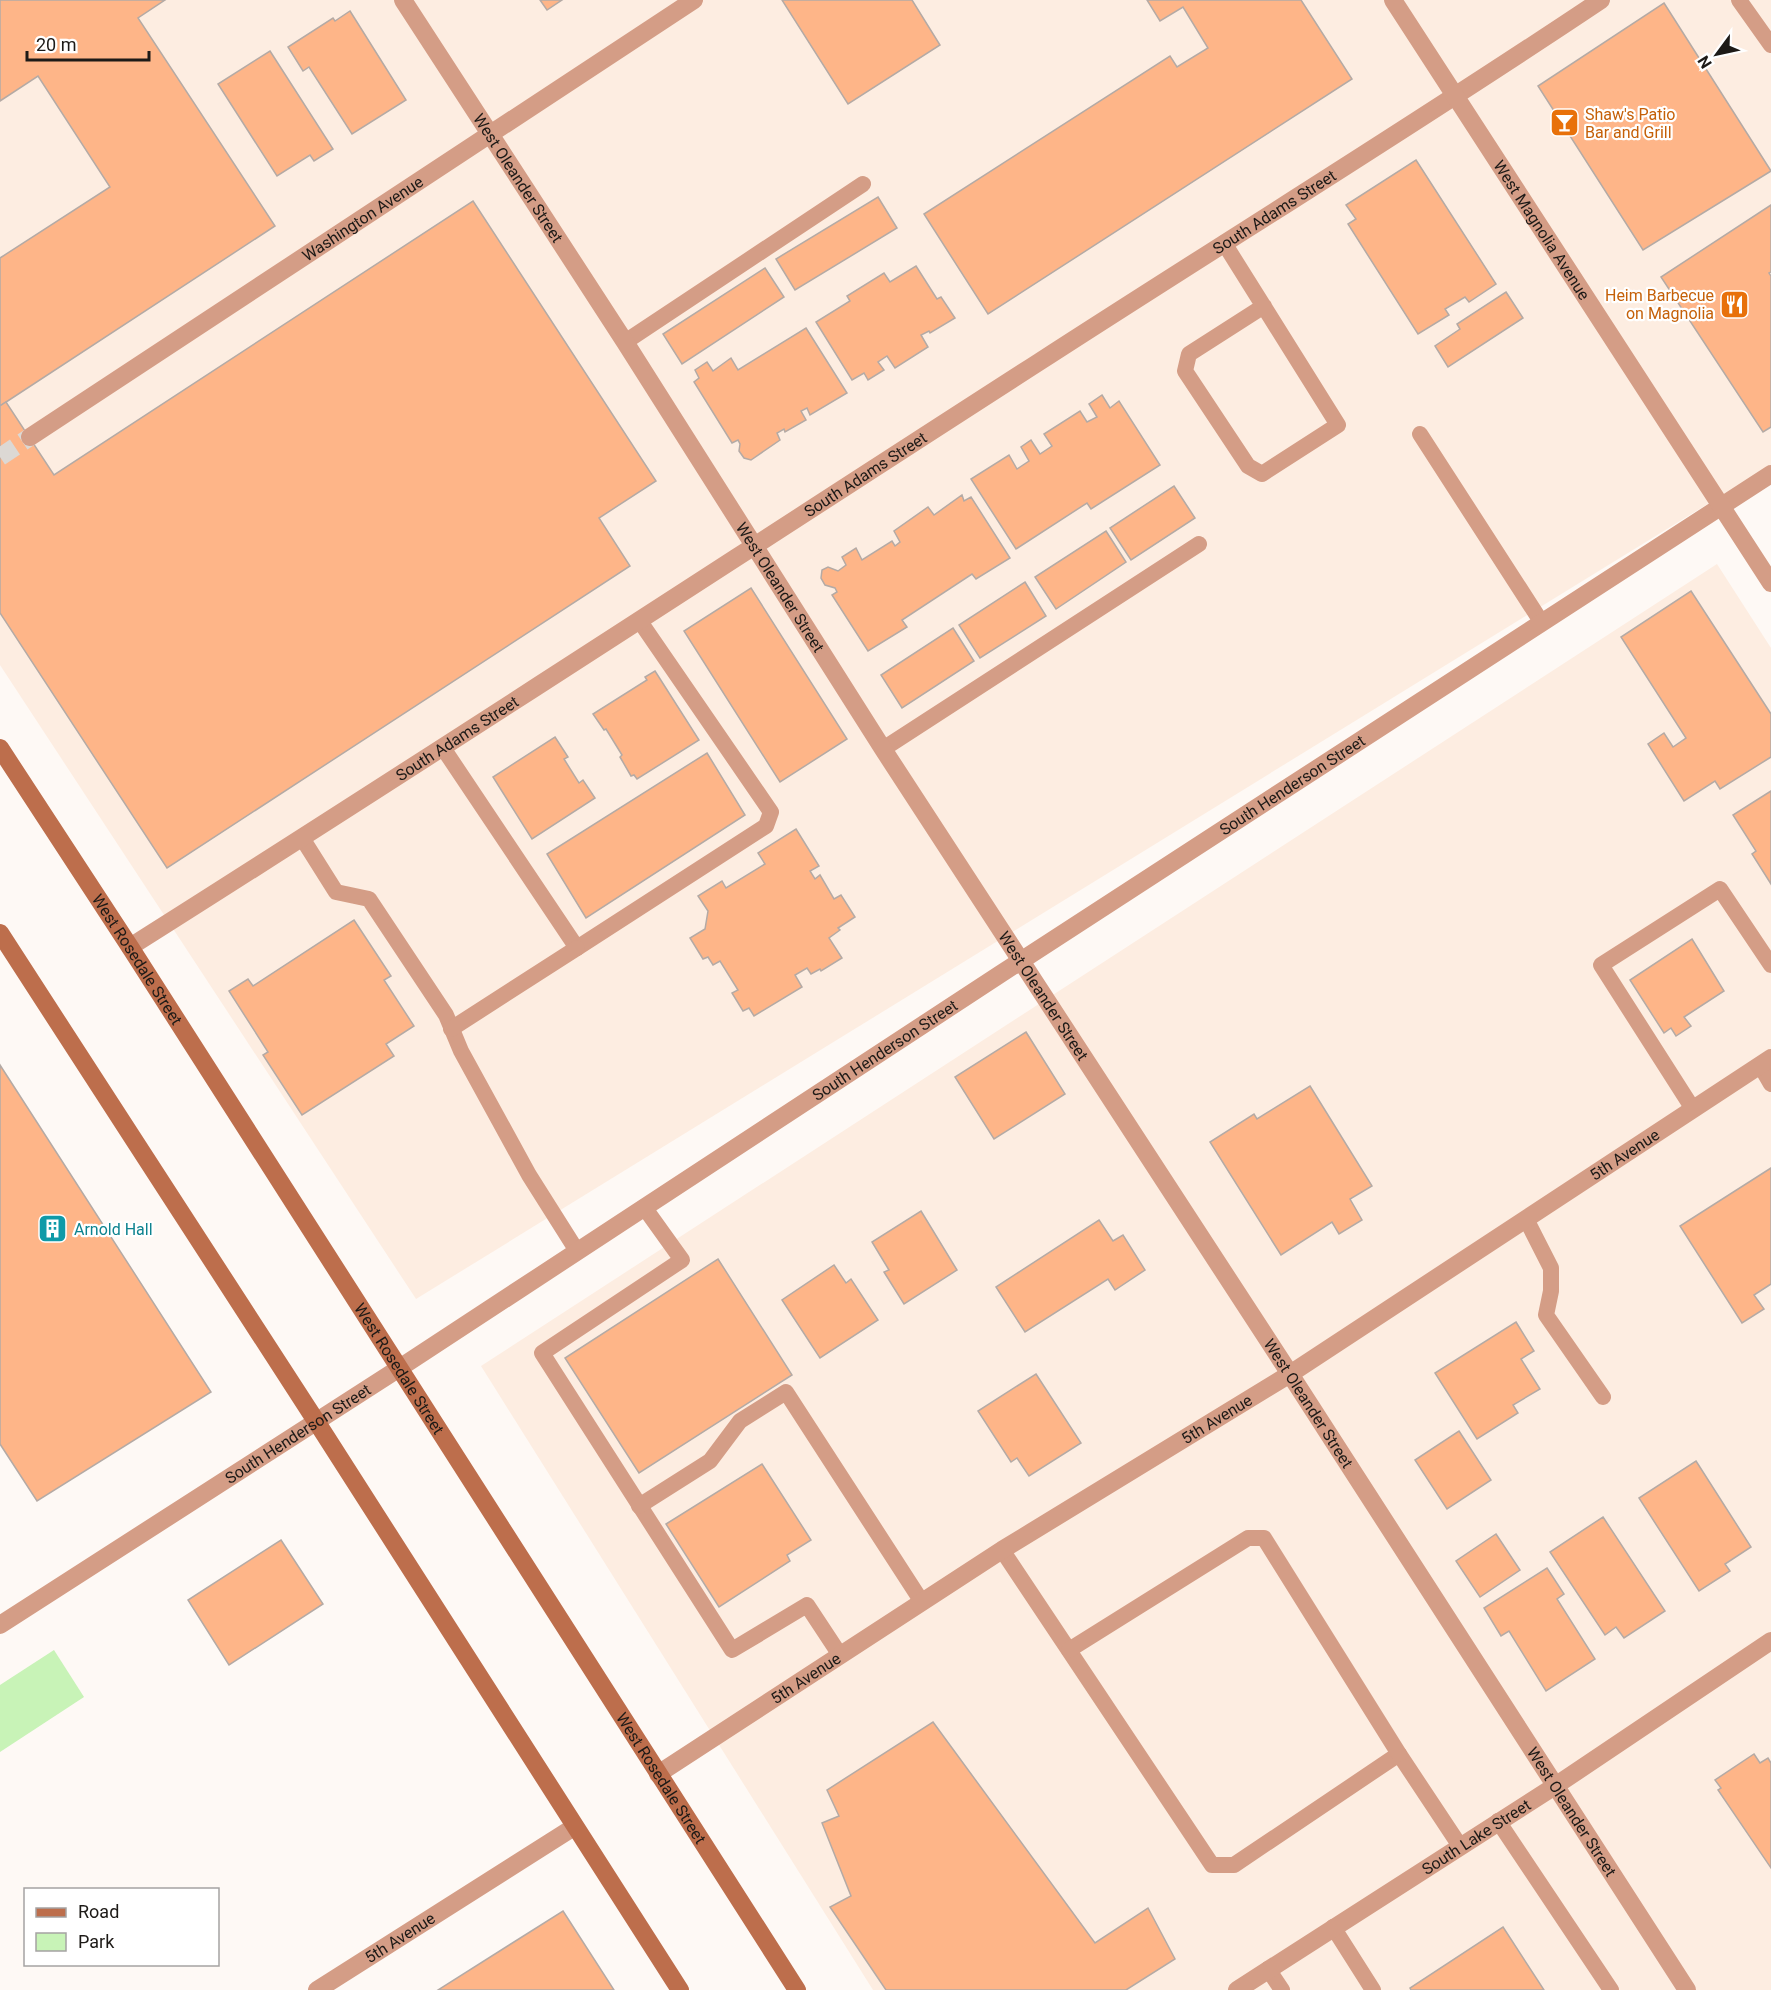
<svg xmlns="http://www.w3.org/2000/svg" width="1771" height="1990" font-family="Roboto,sans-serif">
	<rect width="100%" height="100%" fill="#fef9f5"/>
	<!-- built -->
	<g fill="#fdede1">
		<path d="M0,0h1771v465l-1355,834 -416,-634z"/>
		<path d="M1717,564l54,84v1342h-898l-392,-624z"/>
	</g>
	<!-- green -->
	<path fill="#c8f3b7" d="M54,1650l30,47 -84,55v-67z"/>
	<!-- building -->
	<g fill="#feb588" stroke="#b4aaa5" stroke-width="1.5">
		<path d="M0,0h165l-27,18 137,208 -275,180v-148l110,-71 -72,-111 -38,25z"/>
		<path d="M540,0h22l-15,10z"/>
		<path d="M782,0h130l28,45 -92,59z"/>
		<path d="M1147,0h154l51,79 -364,235 -64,-100 246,-158 7,11 31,-19 -25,-41 -23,14z"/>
		<path d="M1664,3l107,168 -128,79 -105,-164z"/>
		<path d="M350,11l56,89 -54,34 -43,-67 -6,4 -15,-24 45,-29 2,3z"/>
		<path d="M270,51l63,98 -19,12 -4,-6 -33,21 -59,-92z"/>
		<path d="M1416,160l80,124 -27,18 -4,-5 -20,12 4,6 -31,19 -70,-110 8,-5 -10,-14z"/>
		<path d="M878,197l19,31 -102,62 -19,-31z"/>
		<path d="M473,201l183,280 -57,37 31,48 -463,302 -167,-255v-207l6,-4 48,73z"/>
		<path d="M1771,205v67l-2,1 2,3v151l-8,5 -102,-155z"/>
		<path d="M916,266l21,33 4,-2 14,21 -25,15 -1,-2 -8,4 7,12 -33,21 -8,-12 -9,6 6,8 -16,10 -4,-7 -12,7 -36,-58 34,-21 -3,-5 37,-23 6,9z"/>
		<path d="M765,268l19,29 -102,67 -19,-30z"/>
		<path d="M1506,292l17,26 -75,49 -13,-21 25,-17 -3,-5z"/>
		<path d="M806,328l41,65 -37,22 -3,-7 -6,3 5,9 -21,12 -1,-3 -7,4 3,7 -29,20 -7,-2 -5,-7 1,-7 -2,-4 -6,3 -38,-61 5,-4 -4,-8 12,-8 6,9 18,-13 7,12z"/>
		<path d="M1102,395l8,13 9,-7 41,64 -69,44 -4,-6 -71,46 -45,-70 38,-24 8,14 12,-8 -8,-14 10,-7 9,14 12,-8 -8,-12 36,-23 7,11 10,-5 -8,-13z"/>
		<path d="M1174,486l21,32 -64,42 -21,-32z"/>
		<path d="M962,495l2,6 7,-4 39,61 -34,21 -4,-5 -70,46 5,7 -39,24 -36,-56 5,-3 -2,-4 -10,-3 -4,-7 1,-8 6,-3 10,4 8,-6 -4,-8 14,-9 6,12 30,-19 3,5 5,-4 -6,-11 34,-24 6,8z"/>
		<path d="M1106,531l20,31 -70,47 -21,-32z"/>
		<path d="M1025,582l21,34 -66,42 -21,-33z"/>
		<path d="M751,588l96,151 -67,43 -96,-151z"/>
		<path d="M1691,591l80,123v43l-51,32 -5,-8 -31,20 -36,-57 16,-11 9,14 13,-9 -65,-101z"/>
		<path d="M953,628l21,33 -72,47 -21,-33z"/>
		<path d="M655,671l44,69 -62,39 -3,-4 -3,1 -11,-19 2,-2 -16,-26 -2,1 -11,-16 54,-34 -2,-3z"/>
		<path d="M555,737l13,20 -4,2 15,24 4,-3 12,18 -63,41 -39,-62z"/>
		<path d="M707,753l38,62 -159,103 -39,-64z"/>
		<path d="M1771,791v93l-19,-30 4,-3 -23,-36z"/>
		<path d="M796,829l23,37 -9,5 5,8 5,-4 14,24 7,-4 14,22 -17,11 2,2 -11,8 13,20 -21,13 -1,-2 -9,5 -4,-6 -12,7 7,12 -48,29 -5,-8 -6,3 -11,-18 6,-3 -18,-29 -7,4 -5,-8 -5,2 -13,-21 15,-9 3,-18 -10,-15 24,-15 4,7 39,-24 -7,-11z"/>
		<path d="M354,920l37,56 -7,4 30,46 -28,18 8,12 -92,59 -39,-60 5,-3 -39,-61 19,-12 5,7z"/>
		<path d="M1692,939l32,52 -40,26 7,9 -15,10 -5,-8 -7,5 -34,-53z"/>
		<path d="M1026,1032l39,62 -71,45 -39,-62z"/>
		<path d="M0,1065l211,327 -174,109 -37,-57z"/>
		<path d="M1310,1086l62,100 -22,13 12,21 -23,14 -7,-12 -51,33 -71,-113 44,-28 3,5z"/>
		<path d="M1771,1168v116l-17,11 10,14 -22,14 -62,-97z"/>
		<path d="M921,1211l36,59 -53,34 -20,-32 5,-2 -17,-28z"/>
		<path d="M1099,1220l14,21 10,-6 22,35 -30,20 -7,-11 -83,53 -29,-45z"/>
		<path d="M718,1259l74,116 -153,98 -74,-115z"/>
		<path d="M834,1265l12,18 5,-4 27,41 -58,38 -38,-58z"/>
		<path d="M1516,1322l18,29 -13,8 19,30 -27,16 5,8 -41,26 -42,-66z"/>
		<path d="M1036,1374l45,69 -52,33 -12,-18 -6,4 -33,-51z"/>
		<path d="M1459,1431l32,49 -44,29 -32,-49z"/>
		<path d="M1696,1461l55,86 -26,17 5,7 -31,20 -60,-93z"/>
		<path d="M762,1464l49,76 -24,15 3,6 -71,46 -53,-83z"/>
		<path d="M1603,1517l62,94 -41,27 -8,-11 -11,8 -55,-83z"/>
		<path d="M1496,1534l24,36 -40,27 -24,-36z"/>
		<path d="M281,1540l42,64 -94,61 -41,-65z"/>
		<path d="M1547,1568l17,26 -7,5 38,60 -49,32 -37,-60 -8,5 -17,-28z"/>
		<path d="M933,1722l162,221 53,-35 27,51 -49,31h-240l-56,-83 21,-11 -29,-73 17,-7 -12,-26z"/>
		<path d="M1754,1754l6,9 8,-5 3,5v105l-53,-78 3,-2 -6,-8z"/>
		<path d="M563,1911l51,79h-176z"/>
		<path d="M1503,1927l41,63h-133l-1,-2z"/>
	</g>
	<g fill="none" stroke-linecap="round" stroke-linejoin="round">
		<!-- minor-tunnel -->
		<path stroke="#dcd8d4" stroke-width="18" stroke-dasharray="18 9" stroke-linecap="butt" d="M0,457l30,-20"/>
		<!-- service -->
		<g stroke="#d49d86" stroke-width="16">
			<path d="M1739,0l32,45"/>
			<path d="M1224,243l114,182 -76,49 -14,-8 -63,-95 4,-17 75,-48"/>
			<path d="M625,342l238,-158"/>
			<path d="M1420,434l122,189"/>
			<path d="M443,748l134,200 189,-122 5,-14 -132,-192"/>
			<path d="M883,749l316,-205"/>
			<path d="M302,838l34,54 33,7 77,116 15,36 68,124 48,76"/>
			<path d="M451,1029l126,-81"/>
			<path d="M1760,1065l11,19"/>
			<path d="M1693,1109l-92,-144 119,-76 51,76"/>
			<path d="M644,1207l38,53 -140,93 190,297 75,-45 33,50"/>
			<path d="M1526,1219l25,49v23l-5,24 57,82"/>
			<path d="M639,1506l71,-45 30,-40 46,-29 136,210"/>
			<path d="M1002,1550l210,315h22l165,-111 61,92"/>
			<path d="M1069,1650l179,-112h16l135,216"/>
			<path d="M1498,1821l113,169"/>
			<path d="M1333,1927l40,63"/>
			<path d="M1268,1969l14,21"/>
		</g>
		<!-- minor -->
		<g stroke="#d49d86" stroke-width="18">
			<path id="s1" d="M403,0l222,342 258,407 407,625 397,616"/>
			<path id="s2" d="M30,437l664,-437"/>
			<path id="s3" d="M130,947c304,-192 606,-390 909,-585 187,-121 377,-238 562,-362"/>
			<path id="s4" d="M398,1369l604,-396 769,-499"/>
			<path id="s5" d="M658,1774l344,-224 288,-176 481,-316"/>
			<path id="s6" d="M317,1990l257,-163"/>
			<path id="s7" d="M1237,1990l318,-204 216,-145"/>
		</g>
		<!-- tertiary -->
		<g stroke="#d49d86" stroke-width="18">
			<path id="s8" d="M1393,0l378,583"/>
			<path id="s9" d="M0,1625l398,-256"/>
		</g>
		<!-- secondary -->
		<g stroke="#bd6e4c" stroke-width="18">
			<path id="s10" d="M0,748l130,199 667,1043"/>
			<path d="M0,933l316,488 364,569"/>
		</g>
	</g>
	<!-- icons -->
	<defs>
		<symbol id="bar-square" viewBox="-11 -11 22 22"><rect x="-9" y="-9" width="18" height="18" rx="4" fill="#e8710a" stroke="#fff"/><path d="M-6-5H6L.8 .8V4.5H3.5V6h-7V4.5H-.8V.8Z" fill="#fff"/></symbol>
		<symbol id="restaurant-square" viewBox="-11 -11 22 22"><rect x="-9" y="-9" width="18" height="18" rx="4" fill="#e8710a" stroke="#fff"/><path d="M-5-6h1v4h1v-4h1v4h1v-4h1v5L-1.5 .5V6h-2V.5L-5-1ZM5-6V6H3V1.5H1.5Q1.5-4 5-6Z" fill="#fff"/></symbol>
		<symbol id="building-square" viewBox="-11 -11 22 22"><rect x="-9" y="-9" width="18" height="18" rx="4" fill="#0f9aa8" stroke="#fff"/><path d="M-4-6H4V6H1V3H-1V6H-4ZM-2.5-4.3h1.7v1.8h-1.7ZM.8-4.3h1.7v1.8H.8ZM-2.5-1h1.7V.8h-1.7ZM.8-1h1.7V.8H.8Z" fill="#fff"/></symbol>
	</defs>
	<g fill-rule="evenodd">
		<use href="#bar-square" x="1548" y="106" width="33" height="33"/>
		<use href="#restaurant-square" x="1718" y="288" width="33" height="33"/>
		<use href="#building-square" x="36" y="1212" width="33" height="33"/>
	</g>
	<g text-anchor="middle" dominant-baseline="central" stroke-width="4.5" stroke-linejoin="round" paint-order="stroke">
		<!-- food labels -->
		<g font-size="16" fill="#c56008" stroke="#fff" text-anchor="start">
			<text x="1585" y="114">Shaw's Patio<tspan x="1585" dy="18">Bar and Grill</tspan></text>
			<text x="1714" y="295" text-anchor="end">Heim Barbecue<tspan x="1714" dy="18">on Magnolia</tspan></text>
		</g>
		<!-- street labels -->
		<g font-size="16" fill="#1d1a17" stroke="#fff">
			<text stroke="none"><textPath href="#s1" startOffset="212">West Oleander Street</textPath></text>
			<text stroke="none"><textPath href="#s3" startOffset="1360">South Adams Street</textPath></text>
			<text stroke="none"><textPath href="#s2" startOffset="398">Washington Avenue</textPath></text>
			<text stroke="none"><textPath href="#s8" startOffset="274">West Magnolia Avenue</textPath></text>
			<text stroke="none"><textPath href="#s3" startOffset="874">South Adams Street</textPath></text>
			<text stroke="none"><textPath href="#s1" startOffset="698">West Oleander Street</textPath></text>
			<text stroke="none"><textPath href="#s3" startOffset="388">South Adams Street</textPath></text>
			<text stroke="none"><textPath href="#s4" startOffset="1068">South Henderson Street</textPath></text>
			<text stroke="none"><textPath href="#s10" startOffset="252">West Rosedale Street</textPath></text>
			<text stroke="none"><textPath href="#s1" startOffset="1184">West Oleander Street</textPath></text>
			<text stroke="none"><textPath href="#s4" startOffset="582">South Henderson Street</textPath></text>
			<text stroke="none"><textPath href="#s5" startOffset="1148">5th Avenue</textPath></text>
			<text stroke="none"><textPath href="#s10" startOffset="738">West Rosedale Street</textPath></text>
			<text stroke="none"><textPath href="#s1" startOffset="1670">West Oleander Street</textPath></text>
			<text stroke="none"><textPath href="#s5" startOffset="662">5th Avenue</textPath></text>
			<text stroke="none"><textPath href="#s9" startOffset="354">South Henderson Street</textPath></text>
			<text stroke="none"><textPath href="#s5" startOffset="176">5th Avenue</textPath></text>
			<text stroke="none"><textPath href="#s10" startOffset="1224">West Rosedale Street</textPath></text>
			<text stroke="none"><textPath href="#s1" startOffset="2156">West Oleander Street</textPath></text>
			<text stroke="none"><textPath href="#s7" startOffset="284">South Lake Street</textPath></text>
			<text stroke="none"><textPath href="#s6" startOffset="98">5th Avenue</textPath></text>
		</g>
		<!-- culture labels -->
		<g font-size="16" fill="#0d838f" stroke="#fff" text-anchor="start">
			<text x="74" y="1229">Arnold Hall</text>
		</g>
	</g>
	<!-- legend -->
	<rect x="24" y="1888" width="195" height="78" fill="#ffffff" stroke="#a5a3a2" stroke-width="1.5"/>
	<rect x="36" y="1908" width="30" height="9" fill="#bd6e4c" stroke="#a5a3a2" stroke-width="1.5"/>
	<text x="78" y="1918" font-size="18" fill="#1d1a17">Road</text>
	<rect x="36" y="1933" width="30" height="18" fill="#c8f3b7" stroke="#a5a3a2" stroke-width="1.5"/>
	<text x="78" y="1948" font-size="18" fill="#1d1a17">Park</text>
	<!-- north arrow -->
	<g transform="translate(1717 54) rotate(237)" stroke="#ffffff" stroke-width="4.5" paint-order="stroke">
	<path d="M0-4.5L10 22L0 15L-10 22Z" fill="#1d1a17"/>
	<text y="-9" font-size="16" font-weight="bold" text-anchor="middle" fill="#1d1a17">N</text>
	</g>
	<!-- scale -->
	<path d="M27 51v9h122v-9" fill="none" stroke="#1d1a17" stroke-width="3"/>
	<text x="36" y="51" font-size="18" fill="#1d1a17" stroke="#ffffff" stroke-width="4.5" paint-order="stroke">20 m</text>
</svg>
